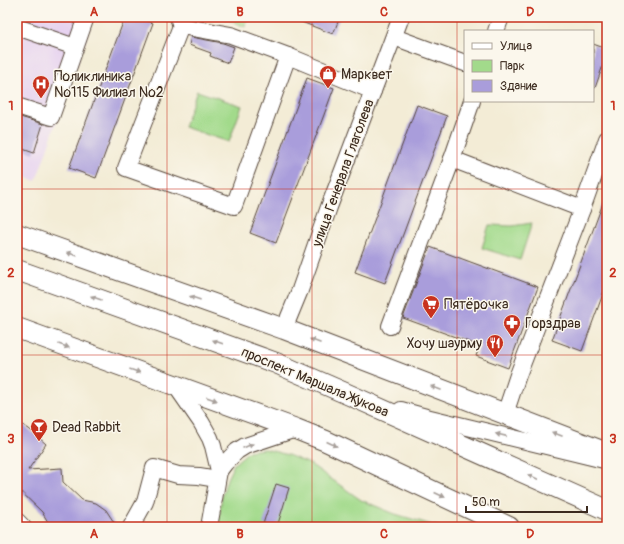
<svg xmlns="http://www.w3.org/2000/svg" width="624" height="544" font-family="Pangolin,sans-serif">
	<rect width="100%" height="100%" fill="#fbf7ec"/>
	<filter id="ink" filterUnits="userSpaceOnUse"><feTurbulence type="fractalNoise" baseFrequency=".025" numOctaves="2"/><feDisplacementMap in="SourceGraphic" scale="8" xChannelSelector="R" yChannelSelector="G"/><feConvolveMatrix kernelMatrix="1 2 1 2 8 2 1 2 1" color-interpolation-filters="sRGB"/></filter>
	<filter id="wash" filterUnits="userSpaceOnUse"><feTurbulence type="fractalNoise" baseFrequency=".012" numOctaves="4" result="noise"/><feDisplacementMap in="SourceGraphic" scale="16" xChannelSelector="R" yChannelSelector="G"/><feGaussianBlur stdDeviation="0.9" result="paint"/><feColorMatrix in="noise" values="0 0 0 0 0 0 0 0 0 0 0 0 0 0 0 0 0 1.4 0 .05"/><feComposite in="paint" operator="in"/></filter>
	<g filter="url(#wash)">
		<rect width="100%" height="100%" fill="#f3ecd6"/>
		<!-- built -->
		<path fill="#e6d2f0" d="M17,17h53l21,7 -55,157 -19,-7z"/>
		<!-- green -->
		<g fill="#a2da8b" stroke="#6e8254">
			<path d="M221,17h28l-4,10z"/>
			<path d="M197,91l45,15 -13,36 -45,-15z"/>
			<path d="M532,223l-12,37 -38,-12 7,-23 23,1z"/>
			<path d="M265,449l23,6 22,9 51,36 34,14 44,13h-221l4,-31 5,-17 7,-15 15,-13z"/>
		</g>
		<g id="blocks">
			<!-- building -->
			<g fill="#a99ddb">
				<path d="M125,17h11l17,6 -57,155 -27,-10z"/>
				<path d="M291,17h49l-7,17 -42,-16z"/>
				<path d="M191,37l32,6 11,4 -6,16 -18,-7 1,-3 -22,-8z"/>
				<path d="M593,44l14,5v5l-12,34h-2z"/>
				<path d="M307,78l27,10 -58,155 -26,-10z"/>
				<path d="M417,105l30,11 -62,167 -30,-11z"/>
				<path d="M17,116l26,8 -9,29 -17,-6z"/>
				<path d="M606,195h1v88l-25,68 -30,-11z"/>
				<path d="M430,247l108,40 -30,81 -32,-12 4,-10 -77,-28z"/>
				<path d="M17,421l12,8 17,15 -18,26 34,-2 1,14 19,18 14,3 10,7 11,17h-66l-9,-15 -25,-24z"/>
				<path d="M276,484l13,4 -12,39h-5l-9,-3z"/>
			</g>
		</g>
	</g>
	<g filter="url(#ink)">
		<use href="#blocks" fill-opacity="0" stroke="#57473a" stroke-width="1"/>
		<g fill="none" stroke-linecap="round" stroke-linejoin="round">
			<defs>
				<g id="minor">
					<path d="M178,17l3,9 50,9 57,21 85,35"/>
					<path d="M181,26l-55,142 108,38 54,-150"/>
					<path d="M17,27l58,20"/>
					<path d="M496,31l5,-14"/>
					<path d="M394,37l71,26"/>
					<path d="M17,106l34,11 35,-100"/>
					<path d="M452,159l130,50"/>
					<path d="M390,326l62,-167 20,-58"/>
					<path d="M284,329l16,-39 29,-83 72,-190"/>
					<path d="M176,386l25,36 9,16 3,8 6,25 -10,56"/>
					<path d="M401,410l25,7 178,43"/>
					<path d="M505,414l13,-39 64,-166 25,-70"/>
					<path d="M219,471l6,-8 12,-12 8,-5 51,-17"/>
					<path d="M17,521l6,6"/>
					<path d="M131,527l14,-25 9,-34 24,7 21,1 18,3"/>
				</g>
				<g id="major">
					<path d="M17,234l267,95 323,124"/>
					<path d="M17,270l259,93 69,30 262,117"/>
					<path d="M17,328l279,101 30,12 183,86"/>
				</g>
			</defs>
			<!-- minor casing -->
			<use href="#minor" stroke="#57473a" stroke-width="18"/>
			<!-- major casing -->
			<use href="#major" stroke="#57473a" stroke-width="22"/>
			<!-- minor -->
			<use href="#minor" stroke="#fff" stroke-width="16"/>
			<!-- major -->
			<use href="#major" stroke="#fff" stroke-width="20"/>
		</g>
		<!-- one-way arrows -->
		<defs><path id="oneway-solid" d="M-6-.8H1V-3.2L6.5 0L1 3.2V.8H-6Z"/></defs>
		<g fill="#a79f9a">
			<use href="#oneway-solid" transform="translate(72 254) rotate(-160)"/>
			<use href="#oneway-solid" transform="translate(96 298) rotate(-160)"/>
			<use href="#oneway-solid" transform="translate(195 298) rotate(-161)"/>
			<use href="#oneway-solid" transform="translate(315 341) rotate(-159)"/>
			<use href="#oneway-solid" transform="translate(218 342) rotate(-160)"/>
			<use href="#oneway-solid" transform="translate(64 346) rotate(20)"/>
			<use href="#oneway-solid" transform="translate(135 371) rotate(20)"/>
			<use href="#oneway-solid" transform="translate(436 388) rotate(-159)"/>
			<use href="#oneway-solid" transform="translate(212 399) rotate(20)"/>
			<use href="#oneway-solid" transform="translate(557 434) rotate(-159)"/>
			<use href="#oneway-solid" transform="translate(501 435) rotate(-167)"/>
			<use href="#oneway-solid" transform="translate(332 444) rotate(25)"/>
			<use href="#oneway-solid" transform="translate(248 446) rotate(-23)"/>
			<use href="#oneway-solid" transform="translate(533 477) rotate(-156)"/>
			<use href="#oneway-solid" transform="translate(440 495) rotate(25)"/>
		</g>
	</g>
	<!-- grid -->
	<path fill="none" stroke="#c8321e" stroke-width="1" stroke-opacity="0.55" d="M167,17v510M312,17v510M457,17v510M17,189h590M17,355h590"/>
	<!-- icons -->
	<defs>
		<symbol id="shop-pin" viewBox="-11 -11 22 30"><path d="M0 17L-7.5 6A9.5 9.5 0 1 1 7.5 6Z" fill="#c8321e" stroke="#fbf7ec"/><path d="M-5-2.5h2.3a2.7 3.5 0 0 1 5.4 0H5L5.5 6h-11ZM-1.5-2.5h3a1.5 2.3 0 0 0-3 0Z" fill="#fff"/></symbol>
		<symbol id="hospital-pin" viewBox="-11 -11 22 30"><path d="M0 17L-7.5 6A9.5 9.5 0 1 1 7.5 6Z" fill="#c8321e" stroke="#fbf7ec"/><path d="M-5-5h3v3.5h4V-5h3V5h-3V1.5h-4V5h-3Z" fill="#fff"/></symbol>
		<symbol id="supermarket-pin" viewBox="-11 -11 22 30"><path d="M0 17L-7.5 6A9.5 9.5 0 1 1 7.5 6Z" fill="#c8321e" stroke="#fbf7ec"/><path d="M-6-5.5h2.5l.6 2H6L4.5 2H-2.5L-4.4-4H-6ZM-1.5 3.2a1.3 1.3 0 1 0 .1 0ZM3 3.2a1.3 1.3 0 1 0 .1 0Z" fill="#fff"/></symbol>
		<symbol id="pharmacy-pin" viewBox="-11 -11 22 30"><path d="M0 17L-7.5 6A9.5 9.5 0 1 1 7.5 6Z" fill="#c8321e" stroke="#fbf7ec"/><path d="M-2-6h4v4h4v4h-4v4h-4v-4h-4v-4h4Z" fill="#fff"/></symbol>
		<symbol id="restaurant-pin" viewBox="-11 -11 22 30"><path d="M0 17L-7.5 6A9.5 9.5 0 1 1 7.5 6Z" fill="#c8321e" stroke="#fbf7ec"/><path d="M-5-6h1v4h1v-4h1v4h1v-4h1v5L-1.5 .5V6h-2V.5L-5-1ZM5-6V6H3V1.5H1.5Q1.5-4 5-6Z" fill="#fff"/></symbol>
		<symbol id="bar-pin" viewBox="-11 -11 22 30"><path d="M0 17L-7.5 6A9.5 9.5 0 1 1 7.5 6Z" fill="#c8321e" stroke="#fbf7ec"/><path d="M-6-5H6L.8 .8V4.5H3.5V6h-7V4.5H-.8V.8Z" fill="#fff"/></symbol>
	</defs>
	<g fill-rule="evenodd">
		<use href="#shop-pin" x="318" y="64" width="20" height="27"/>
		<use href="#hospital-pin" x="31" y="74" width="20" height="27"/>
		<use href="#supermarket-pin" x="421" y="294" width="20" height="27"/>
		<use href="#pharmacy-pin" x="502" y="313" width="20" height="27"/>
		<use href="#restaurant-pin" x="485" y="333" width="20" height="27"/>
		<use href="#bar-pin" x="29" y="417" width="20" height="27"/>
	</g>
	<g text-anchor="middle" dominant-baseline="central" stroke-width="3" stroke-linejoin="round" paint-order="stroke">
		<!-- poi labels -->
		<g font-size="14" fill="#3b2a1e" stroke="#fbf7ec" text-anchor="start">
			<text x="341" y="74">Марквет</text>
			<text x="54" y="76">Поликлиника<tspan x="54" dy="16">№115 Филиал №2</tspan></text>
			<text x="444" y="304">Пятёрочка</text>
			<text x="525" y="323">Горздрав</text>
			<text x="482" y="343" text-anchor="end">Хочу шаурму</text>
			<text x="52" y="427">Dead Rabbit</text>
		</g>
		<!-- street labels -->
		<g font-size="14" fill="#3b2a1e" stroke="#fbf7ec">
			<text transform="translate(343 173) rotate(-70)">улица Генерала Глаголева</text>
			<text transform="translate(315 382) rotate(23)">проспект Маршала Жукова</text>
		</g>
	</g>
	<!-- margin -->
	<rect width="624" height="544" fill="none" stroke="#fbf7ec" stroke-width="44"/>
	<!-- legend -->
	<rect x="464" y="30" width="130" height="72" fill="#fbf7ec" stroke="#aea59a"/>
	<rect x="472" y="43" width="20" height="6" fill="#ffffff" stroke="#aea59a"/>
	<text x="500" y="50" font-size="12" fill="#3b2a1e">Улица</text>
	<rect x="472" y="60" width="20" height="12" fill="#a2da8b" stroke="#aea59a"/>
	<text x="500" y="70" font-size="12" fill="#3b2a1e">Парк</text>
	<rect x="472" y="80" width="20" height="12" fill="#a99ddb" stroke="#aea59a"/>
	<text x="500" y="90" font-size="12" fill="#3b2a1e">Здание</text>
	<!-- scale -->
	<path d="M466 506v6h121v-6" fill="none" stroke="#3b2a1e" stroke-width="2"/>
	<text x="472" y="506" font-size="12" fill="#3b2a1e" stroke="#fbf7ec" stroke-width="3" paint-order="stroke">50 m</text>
	<rect x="22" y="22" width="580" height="500" fill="none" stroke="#c8321e" stroke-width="1.5"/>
	<g font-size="13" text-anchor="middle" font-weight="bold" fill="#c8321e">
		<text x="94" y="16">A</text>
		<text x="240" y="16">B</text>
		<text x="384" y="16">C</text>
		<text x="530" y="16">D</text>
		<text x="11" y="110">1</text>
		<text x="613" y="110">1</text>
		<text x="11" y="277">2</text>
		<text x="613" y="277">2</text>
		<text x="11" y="443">3</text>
		<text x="613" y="443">3</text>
		<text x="94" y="538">A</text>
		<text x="240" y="538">B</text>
		<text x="384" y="538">C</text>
		<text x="530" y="538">D</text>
	</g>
</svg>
